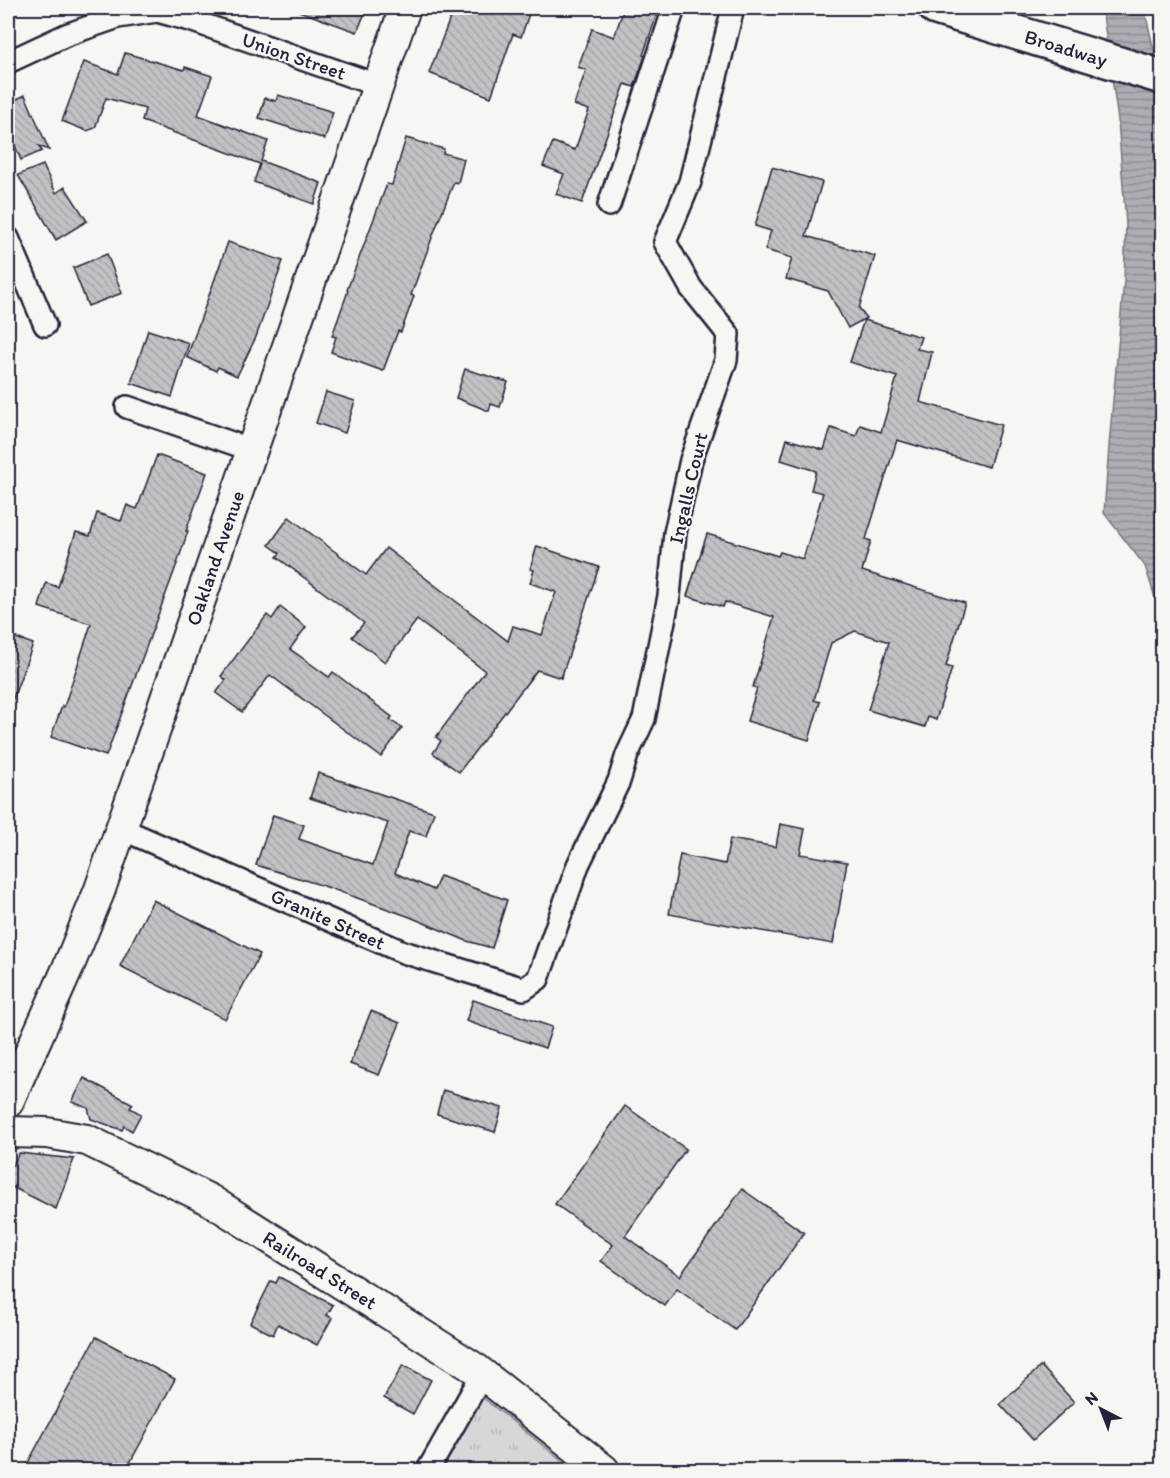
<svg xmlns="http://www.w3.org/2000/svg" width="1170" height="1478" font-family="Itim,sans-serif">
	<defs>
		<pattern id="park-tufts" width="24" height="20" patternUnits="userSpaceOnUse" patternTransform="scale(1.5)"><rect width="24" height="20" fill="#d7d7d7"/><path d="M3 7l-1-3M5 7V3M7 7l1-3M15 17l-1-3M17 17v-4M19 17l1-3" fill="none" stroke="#b8b8b9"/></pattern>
		<pattern id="water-rules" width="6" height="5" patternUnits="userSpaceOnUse" patternTransform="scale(1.5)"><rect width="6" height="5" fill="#adadb3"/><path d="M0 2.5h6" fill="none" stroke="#8c8c93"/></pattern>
		<pattern id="building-back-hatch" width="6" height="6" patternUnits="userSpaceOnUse" patternTransform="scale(1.5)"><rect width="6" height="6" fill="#c2c2c4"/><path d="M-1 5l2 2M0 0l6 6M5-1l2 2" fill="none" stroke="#a6a6a9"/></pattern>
	</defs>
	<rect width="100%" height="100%" fill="#f6f6f2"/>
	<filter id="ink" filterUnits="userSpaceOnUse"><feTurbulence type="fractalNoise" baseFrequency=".0167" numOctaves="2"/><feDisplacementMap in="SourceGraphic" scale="12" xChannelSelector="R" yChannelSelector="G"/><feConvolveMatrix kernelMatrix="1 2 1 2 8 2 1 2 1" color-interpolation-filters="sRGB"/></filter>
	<g filter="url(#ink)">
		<!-- park -->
		<path fill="url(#park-tufts)" stroke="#7c7c89" stroke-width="1.5" d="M482,1397l92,73h-133z"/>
		<!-- water -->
		<path fill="url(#water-rules)" stroke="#757583" stroke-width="1.5" d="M1102,8h42l18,76v535l-17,-53 -41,-53 6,-79 14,-153 2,-57 -8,-104z"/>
		<!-- building -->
		<g fill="url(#building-back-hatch)" stroke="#22223b" stroke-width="1.5">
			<path d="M296,8h71l-10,24 -61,-22z"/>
			<path d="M454,8h77l-10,29 -8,-3 -22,63 -62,-24z"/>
			<path d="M624,8h35l-16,47 2,1 -11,31 -9,-3 -43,119 -26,-9 8,-20 -21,-8 10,-24 22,8 14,-40 -15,-5 12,-35 -8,-3 14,-38 22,8z"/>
			<path d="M125,53l59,17 1,-3 27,9 -14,39 70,26 -7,20 60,22 -7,21 -60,-22 6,-18 -118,-43 3,-12 -39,-11 -11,30 -8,3 -25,-10 22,-59 34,12z"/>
			<path d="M25,95l24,55 -10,-4 3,5 -21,9 -13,-31v-33l3,6z"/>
			<path d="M278,95l55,17 -8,27 -66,-21 6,-20 11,3z"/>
			<path d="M406,138l38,11 -1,4 21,6 -6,24 -4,-1 -21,53 -22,60 3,1 -13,36 -3,-1 -15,40 -52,-19 5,-15 -4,-1 16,-45 -1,-1 40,-106 5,1z"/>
			<path d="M43,165l13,28 9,-6 22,34 -31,19 -38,-65z"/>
			<path d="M772,167l50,15 -16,54 69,20 -16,52 7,10 -18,10 -20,-37 -42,-12 6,-21 -27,-8 6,-19 -16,-5z"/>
			<path d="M228,242l55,19 -27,76 -19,39 -19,-9 -2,4 -29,-14z"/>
			<path d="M107,254l15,39 -34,13 -15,-38z"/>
			<path d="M864,320l57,17 -4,12 15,3 -12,50 81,23 -12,42 -92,-27 -31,99 5,2 -9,30 103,32 -19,63 6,2 -16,52 -8,-3 -3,10 -57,-17 21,-68 -34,-11 -24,12 -17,57 6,2 -11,38 -62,-19 10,-33 -4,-1 21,-70 -49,-15 -2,5 -36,-11 20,-62 71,22 2,-4 23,7 20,-66 -12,-3 5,-19 -35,-11 6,-21 37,11 7,-22 25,8 4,-11 21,7 16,-55 -47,-15z"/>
			<path d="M148,330l41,13 -17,54 -41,-14z"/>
			<path d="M465,369l43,13 -8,25 -9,-3 -2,7 -33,-13z"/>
			<path d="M326,392l29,9 -10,32 -29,-10z"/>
			<path d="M157,455l50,18 -21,58h2l-10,30 -72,195 -55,-19 11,-31 2,1 27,-83 -52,-17 7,-24 12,4 18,-55 14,4 7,-23 24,8 6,-16 10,4z"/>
			<path d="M289,517l77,58 20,-27 122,93 5,-15 29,9 14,-43 -26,-9 4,-13 -4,-1 7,-23 62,21 -38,111 -24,-8 -78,102 -26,-19 8,-12 -5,-4 49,-66 -68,-51 -32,42 -33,-25 12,-14 -87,-66 3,-4 -11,-8z"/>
			<path d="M280,607l26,20 -16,22 39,28 4,-5 59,45 -2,3 12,8 -21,29 -111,-82 -28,37 -26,-19 10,-13 -5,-4 46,-61 5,4z"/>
			<path d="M8,635l25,9 -23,63 -2,-1z"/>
			<path d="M318,773l116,39 -8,24 -17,-5 -14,42 39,17 6,-14 67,24 -15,48 -25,-7 -57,-24 -86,-31 -68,-21 17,-50 31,10 -5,14 74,26 15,-42 -78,-25z"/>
			<path d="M780,824l25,5 -5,25 47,8 -14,82 -164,-30 11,-59 45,9 5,-25 46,8z"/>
			<path d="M153,900l107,54 -35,65 -105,-53z"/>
			<path d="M473,1000l79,27 -7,21 -79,-27z"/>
			<path d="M371,1011l29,12 -21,52 -29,-11z"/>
			<path d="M84,1078l49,26 -3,4 11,6 -9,17 -8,-5 -2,4 -31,-11 -3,-11 -16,-6z"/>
			<path d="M443,1090l59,18 -7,24 -58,-18z"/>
			<path d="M625,1106l61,43 -61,87 55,40 62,-87 62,44 -69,97 -58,-41 -12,17 -64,-45 12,-16 -58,-41z"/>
			<path d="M19,1153l55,6 -18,50 -48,-24v-22l5,2z"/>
			<path d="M279,1277l54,28 -6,10 5,3 -15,27 -39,-21 -5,11 -23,-12 21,-42 5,2z"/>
			<path d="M96,1337l79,42 -49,91h-102z"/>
			<path d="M403,1365l28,15 -18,34 -29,-16z"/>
			<path d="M1041,1366l33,36 -41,38 -33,-36z"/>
		</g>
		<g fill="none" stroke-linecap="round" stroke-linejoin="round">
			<defs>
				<g id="street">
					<path d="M8,62l58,-27 52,-18 39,-6 36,10 184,64"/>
					<path d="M609,205l65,-197"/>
					<path d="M8,238l37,87"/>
					<path d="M127,407l125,43"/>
					<path d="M122,829l281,123 121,37 14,-10 40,-114 41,-84 8,-26 17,-36 25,-123 6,-63 16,-73 35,-100 2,-26 -37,-46 -26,-46 25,-60 43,-174"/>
					<path d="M428,1470l54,-95"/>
				</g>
				<g id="secondary">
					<path d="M8,1102l59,-132 32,-78 306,-884"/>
					<path d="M8,1132l39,1 40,7 123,60 266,169 128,101"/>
				</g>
				<path id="primary" d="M936,8l226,69"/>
			</defs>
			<!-- street casing -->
			<use href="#street" stroke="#22223b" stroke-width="26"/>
			<!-- secondary casing -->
			<use href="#secondary" stroke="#22223b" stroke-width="34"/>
			<!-- primary casing -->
			<use href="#primary" stroke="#22223b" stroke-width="38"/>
			<!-- street -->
			<use href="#street" stroke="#f6f6f2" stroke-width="21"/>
			<!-- secondary -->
			<use href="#secondary" stroke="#f6f6f2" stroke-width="30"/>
			<!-- primary -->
			<use href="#primary" stroke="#f6f6f2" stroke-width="33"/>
		</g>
	</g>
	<g text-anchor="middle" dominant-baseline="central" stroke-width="4.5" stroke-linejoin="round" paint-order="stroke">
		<!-- street labels -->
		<g font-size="20" fill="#22223b" stroke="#f6f6f2">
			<text transform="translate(1066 48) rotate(17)">Broadway</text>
			<text transform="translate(294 56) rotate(19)">Union Street</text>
			<text transform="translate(688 488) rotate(-77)">Ingalls Court</text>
			<text transform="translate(215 558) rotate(-71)">Oakland Avenue</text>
			<text transform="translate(328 919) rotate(24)">Granite Street</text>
			<text transform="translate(320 1270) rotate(32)">Railroad Street</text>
		</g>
	</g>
	<!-- margin -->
	<rect width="1170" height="1478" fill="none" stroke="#f6f6f2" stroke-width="30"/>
	<rect x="15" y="15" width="1140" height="1448" fill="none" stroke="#22223b" stroke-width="2" filter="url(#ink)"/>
	<!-- north arrow -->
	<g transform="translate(1101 1409) rotate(318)" stroke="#f6f6f2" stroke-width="4.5" paint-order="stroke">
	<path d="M0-4.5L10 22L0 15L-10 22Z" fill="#22223b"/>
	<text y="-9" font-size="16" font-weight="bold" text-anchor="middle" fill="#22223b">N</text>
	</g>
</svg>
